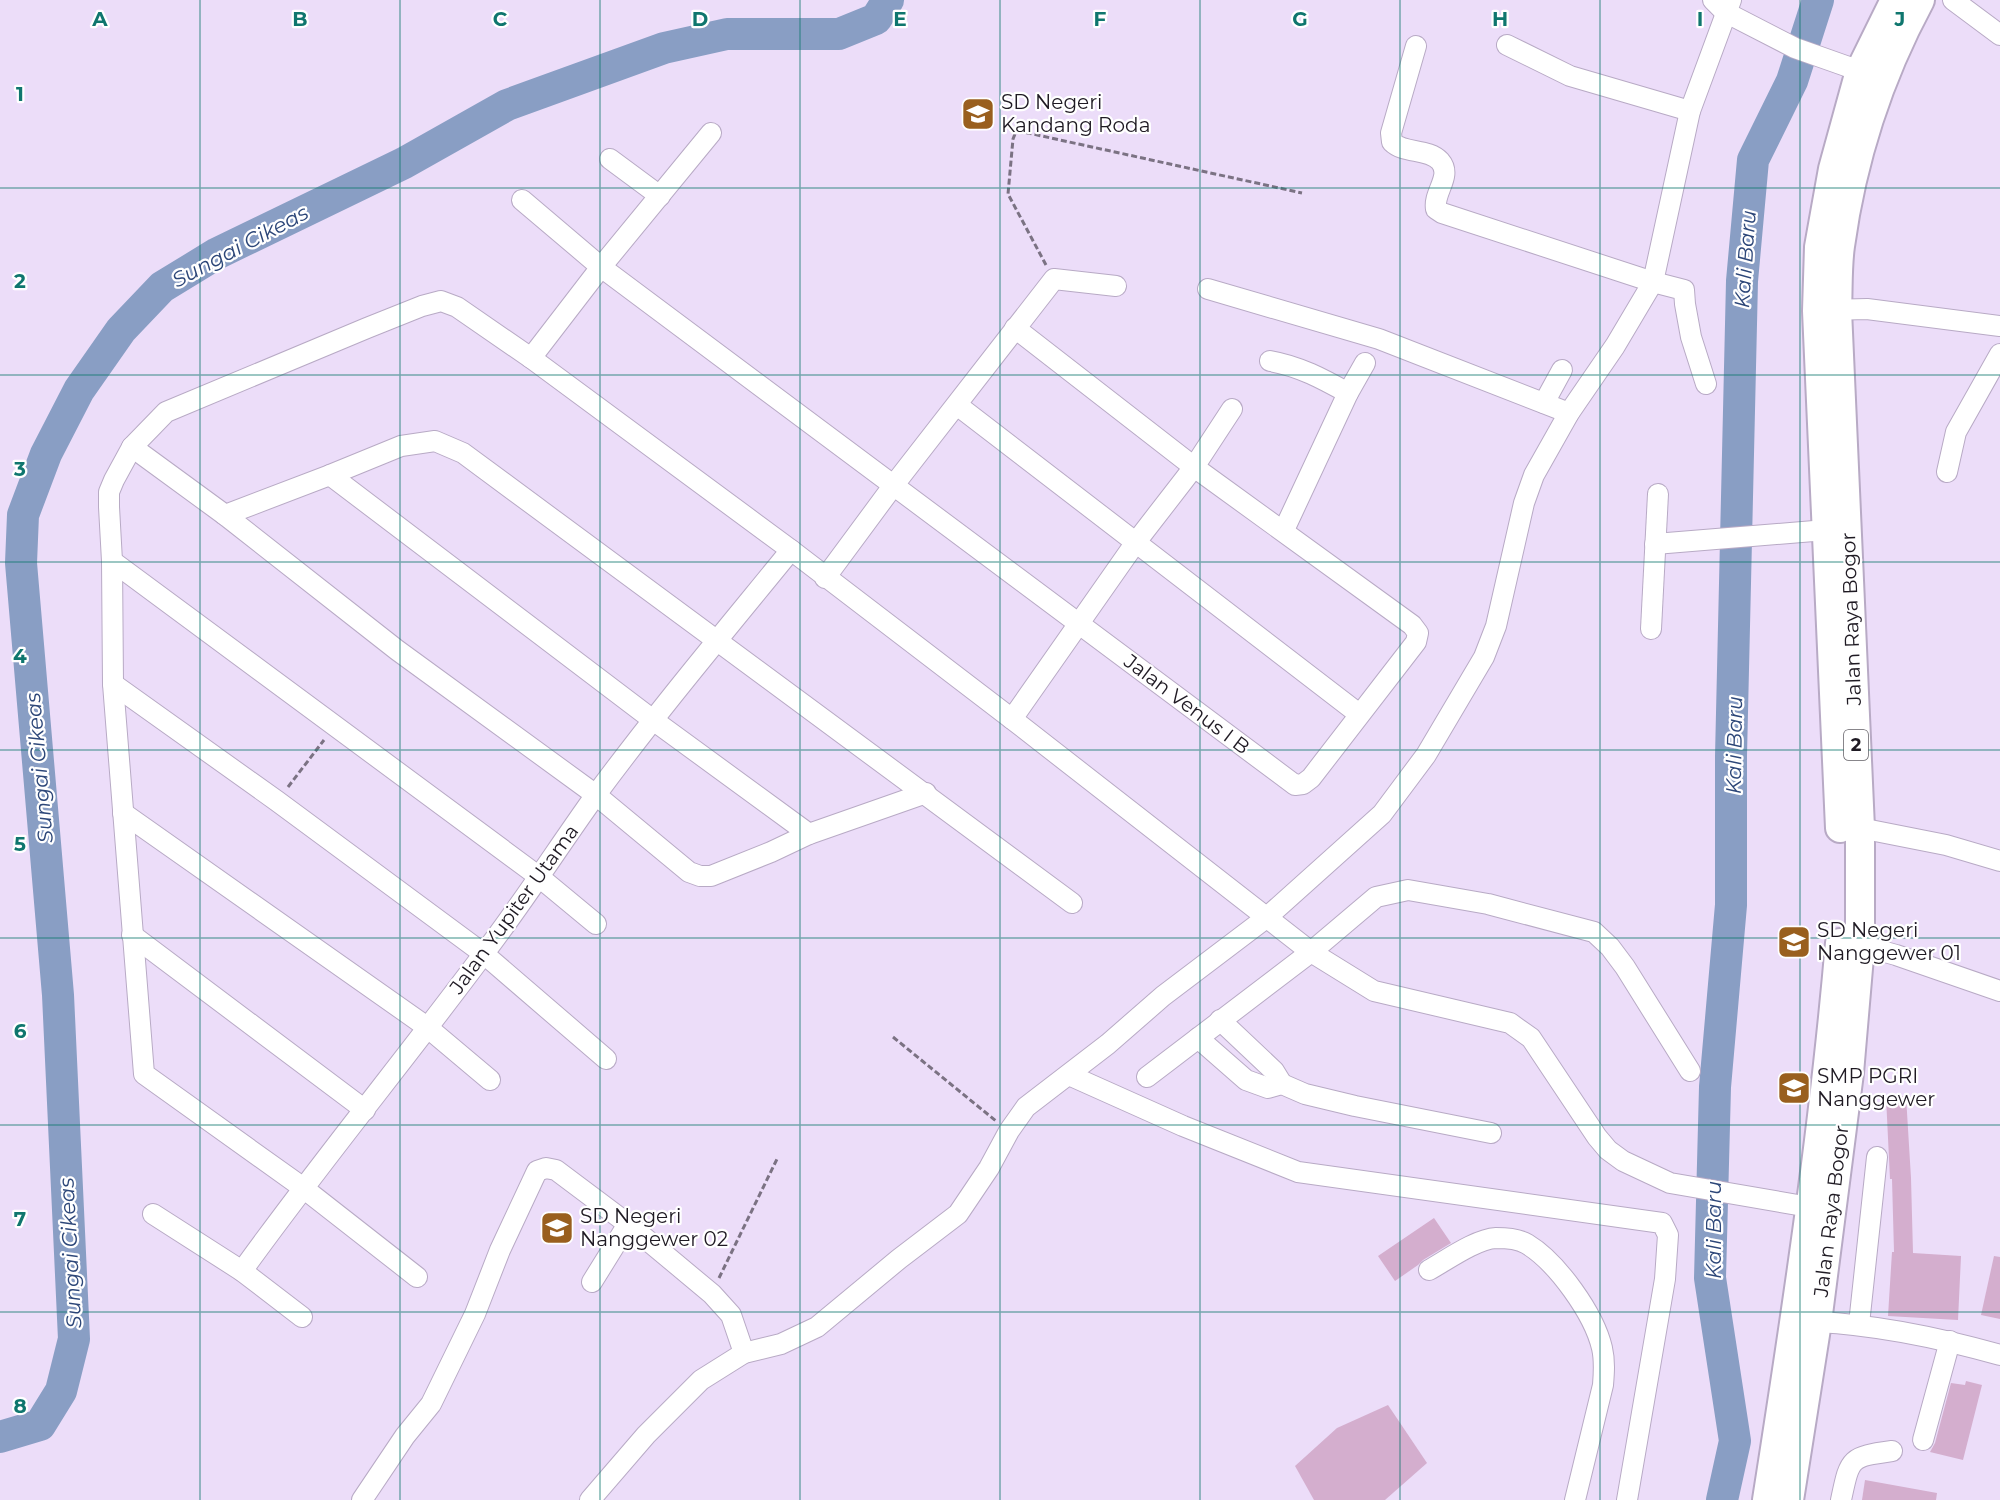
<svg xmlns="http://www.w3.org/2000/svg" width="2000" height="1500" font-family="Montserrat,sans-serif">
	<rect width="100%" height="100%" fill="#ecddf9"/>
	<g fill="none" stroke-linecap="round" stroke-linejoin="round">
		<!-- river -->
		<g stroke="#899ec4" stroke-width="32">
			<path d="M0,1437l40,-12 21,-34 13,-52 -16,-344 -37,-432 2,-48 23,-61 33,-64 42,-60 41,-43 54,-33 188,-91 103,-58 157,-57 63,-14h112l37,-15 12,-19"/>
			<path d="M1722,1500l13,-59 -25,-163 5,-191 16,-182v-149l11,-475 11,-121 39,-79 26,-81"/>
		</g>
	</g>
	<!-- building -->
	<g fill="#d4aece">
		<path d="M1906,1096l5,82 2,75 48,3 -3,64 -70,-4 4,-64h2l-2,-73h-2l-4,-82z"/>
		<path d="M1434,1218l17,25 -28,17 -5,5 -23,16 -17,-25z"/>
		<path d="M1994,1256l6,1v62l-19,-4z"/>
		<path d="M1966,1381l16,4 -19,75 -33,-8 5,-9 16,-60 14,2z"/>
		<path d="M1388,1405l39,58 -42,37h-71l-19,-34 42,-38z"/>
		<path d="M1865,1480l72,13 -1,7h-74z"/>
	</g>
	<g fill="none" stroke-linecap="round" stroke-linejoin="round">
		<defs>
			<g id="minor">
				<path d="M1713,0l12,12 70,36 65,23"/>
				<path d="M1953,0l47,35"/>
				<path d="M1507,45l63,31 120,35"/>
				<path d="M1416,46l-25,87 1,9c12,12 36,6 48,19 13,15 -7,31 -4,48l6,4 211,69 31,8 1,14 6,33 15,47"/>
				<path d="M610,159l50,37"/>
				<path d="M522,200l79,67 694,518 8,-1 8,-6 105,-136 2,-9 -6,-8 -218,-158 -179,-139"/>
				<path d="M1208,289l171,50 190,74"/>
				<path d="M1827,310l40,-1 133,17"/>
				<path d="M531,358l70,-91 110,-134"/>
				<path d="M1270,361c29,5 53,18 78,32"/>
				<path d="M1544,403l18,-33"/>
				<path d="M957,405l402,309"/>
				<path d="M132,447l93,68 172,135 199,145 93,77 11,4h11l60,-24 38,-18 117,-41"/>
				<path d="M1947,472l9,-40 44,-78"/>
				<path d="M330,475l71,-29 34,-5 28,12 609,450"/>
				<path d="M225,515l105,-40 323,245 156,114"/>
				<path d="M1284,530l64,-137 17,-30"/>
				<path d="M1655,544l183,-15"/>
				<path d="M112,561l426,315 58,48"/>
				<path d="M825,578l68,-92 161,-207 62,7"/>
				<path d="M1651,629l7,-135"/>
				<path d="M113,684l164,117 207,153 122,105"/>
				<path d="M1012,719l124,-177 58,-75 38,-58"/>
				<path d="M123,813l304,214 63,53"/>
				<path d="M1860,828l86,17 54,16"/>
				<path d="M132,935l233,175"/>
				<path d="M1848,944l12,1 36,10 104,36"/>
				<path d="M1220,1020l54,51 8,13"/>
				<path d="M1198,1038l48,42 22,8 14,-4 23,10 50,12 136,27"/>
				<path d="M1069,1075l114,51 115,46 364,51 6,12 -3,44 -38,221"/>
				<path d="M1147,1077l164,-125 65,-55 32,-7 80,14 106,28 16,15 15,20 65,104"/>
				<path d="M153,1214l89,57 60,46"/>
				<path d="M1429,1270c18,-10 47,-31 67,-32 9,0 23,1 31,6 30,18 67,70 75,104 3,13 2,25 1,37l-28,115"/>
				<path d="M242,1271c77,-107 161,-209 240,-315 40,-52 75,-107 113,-160 62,-84 130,-165 196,-246"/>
				<path d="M417,1277l-115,-90 -158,-113 -31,-390 -1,-123 -3,-54v-15l5,-12 18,-33 34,-35 201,-84 55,-22 19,-5 16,6 74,51 260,192 221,169 299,233 63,39 136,32 21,15 66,99 11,13 15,11 47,22 151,26"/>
				<path d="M592,1282l36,-58"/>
				<path d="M1817,1322c62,3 123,16 183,33"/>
				<path d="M1859,1324l18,-167"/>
				<path d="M1923,1440l27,-99"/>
				<path d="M362,1500l43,-64 26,-32 44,-90 25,-64 37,-79 9,-3 10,2 72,54 84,70 19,21 13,38"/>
				<path d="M590,1500l56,-65 55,-55 43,-27 37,-9 36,-17 82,-68 59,-45 31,-46 20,-37 17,-24 82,-63 55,-48 103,-78 116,-104 44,-59 58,-98 12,-31 28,-123 10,-28 35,-62 46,-67 38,-64 37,-171 41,-111"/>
				<path d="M1841,1500c9,-42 8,-43 51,-49"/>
			</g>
			<g id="highway">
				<path d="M1840,828l-23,-517 2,-64 14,-78 27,-98 35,-71"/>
				<path d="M1767,1500c29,-185 57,-370 73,-557"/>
				<path d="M1789,1500l28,-178 32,-249 11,-128v-117l-23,-518c1,-21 0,-43 3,-64 12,-88 38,-168 80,-246"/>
			</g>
		</defs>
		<!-- minor casing -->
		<use href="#minor" stroke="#b8aac5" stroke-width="22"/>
		<!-- highway casing -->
		<use href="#highway" stroke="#b8aac5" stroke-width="32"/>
		<!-- path -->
		<g stroke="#7b7283" stroke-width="3" stroke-dasharray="6 3" stroke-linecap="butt">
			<path d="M1046,265l-38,-71 5,-55 2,-5 4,-3 283,62"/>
			<path d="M288,787l36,-47"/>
			<path d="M893,1037l103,84"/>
			<path d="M719,1278l59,-121"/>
		</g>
		<!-- minor -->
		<use href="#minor" stroke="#fff" stroke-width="20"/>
		<!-- highway -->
		<use href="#highway" stroke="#fff" stroke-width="28"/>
	</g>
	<!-- grid -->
	<path fill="none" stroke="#0f766e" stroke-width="1.5" stroke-opacity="0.55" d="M200,0v1500M400,0v1500M600,0v1500M800,0v1500M1000,0v1500M1200,0v1500M1400,0v1500M1600,0v1500M1800,0v1500M0,188h2000M0,375h2000M0,562h2000M0,750h2000M0,938h2000M0,1125h2000M0,1312h2000"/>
	<!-- icons -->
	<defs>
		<symbol id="school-square" viewBox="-11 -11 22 22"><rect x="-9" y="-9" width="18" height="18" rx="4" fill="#995f1e" stroke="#fff"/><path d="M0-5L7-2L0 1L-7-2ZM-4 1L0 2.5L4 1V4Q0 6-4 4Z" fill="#fff"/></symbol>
	</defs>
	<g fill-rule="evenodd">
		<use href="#school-square" x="959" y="95" width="38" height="38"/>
		<use href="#school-square" x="1775" y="923" width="38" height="38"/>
		<use href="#school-square" x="1775" y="1069" width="38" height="38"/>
		<use href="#school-square" x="538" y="1209" width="38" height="38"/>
	</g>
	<g text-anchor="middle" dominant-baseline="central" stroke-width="4.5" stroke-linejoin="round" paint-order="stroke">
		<!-- shield labels -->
		<rect fill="#fff" stroke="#625f65" stroke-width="1.5" x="1844" y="730" width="24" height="30" rx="4.5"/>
		<g font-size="18" font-weight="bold" fill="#1f1a23">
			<text x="1856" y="745">2</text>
		</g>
		<!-- poi labels -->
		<g font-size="20" fill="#1f1a23" stroke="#fff" text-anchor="start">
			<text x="1001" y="102">SD Negeri<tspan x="1001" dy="23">Kandang Roda</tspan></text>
			<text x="1817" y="930">SD Negeri<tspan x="1817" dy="23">Nanggewer 01</tspan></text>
			<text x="1817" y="1076">SMP PGRI<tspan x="1817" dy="23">Nanggewer</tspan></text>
			<text x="580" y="1216">SD Negeri<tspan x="580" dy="23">Nanggewer 02</tspan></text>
		</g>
		<!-- street labels -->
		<g font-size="20" fill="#1f1a23" stroke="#fff">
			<text transform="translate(1851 619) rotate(-92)">Jalan Raya Bogor</text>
			<text transform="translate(1187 704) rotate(37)">Jalan Venus I B</text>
			<text transform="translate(514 909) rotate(-54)">Jalan Yupiter Utama</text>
			<text transform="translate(1831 1211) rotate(-83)">Jalan Raya Bogor</text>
		</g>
		<!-- water labels -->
		<g font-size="21" font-style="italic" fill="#2c4678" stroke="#fff">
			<text transform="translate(240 246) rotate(-28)">Sungai Cikeas</text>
			<text transform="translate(1745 259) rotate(-86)">Kali Baru</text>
			<text transform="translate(1734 745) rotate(-89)">Kali Baru</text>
			<text transform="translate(39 768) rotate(-95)">Sungai Cikeas</text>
			<text transform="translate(1713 1230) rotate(-90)">Kali Baru</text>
			<text transform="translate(70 1253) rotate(-93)">Sungai Cikeas</text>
		</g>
	</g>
	<g font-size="20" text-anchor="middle" font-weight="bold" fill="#0f766e" stroke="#fff" stroke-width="4.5" stroke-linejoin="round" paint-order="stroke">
		<text x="100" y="26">A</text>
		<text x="300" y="26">B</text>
		<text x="500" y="26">C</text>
		<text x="700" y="26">D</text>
		<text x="900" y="26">E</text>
		<text x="1100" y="26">F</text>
		<text x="1300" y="26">G</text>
		<text x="1500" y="26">H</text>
		<text x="1700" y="26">I</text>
		<text x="1900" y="26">J</text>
		<text x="20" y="101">1</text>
		<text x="20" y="288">2</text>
		<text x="20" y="476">3</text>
		<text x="20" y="663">4</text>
		<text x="20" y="851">5</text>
		<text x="20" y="1038">6</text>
		<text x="20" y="1226">7</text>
		<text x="20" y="1413">8</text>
	</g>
</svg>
